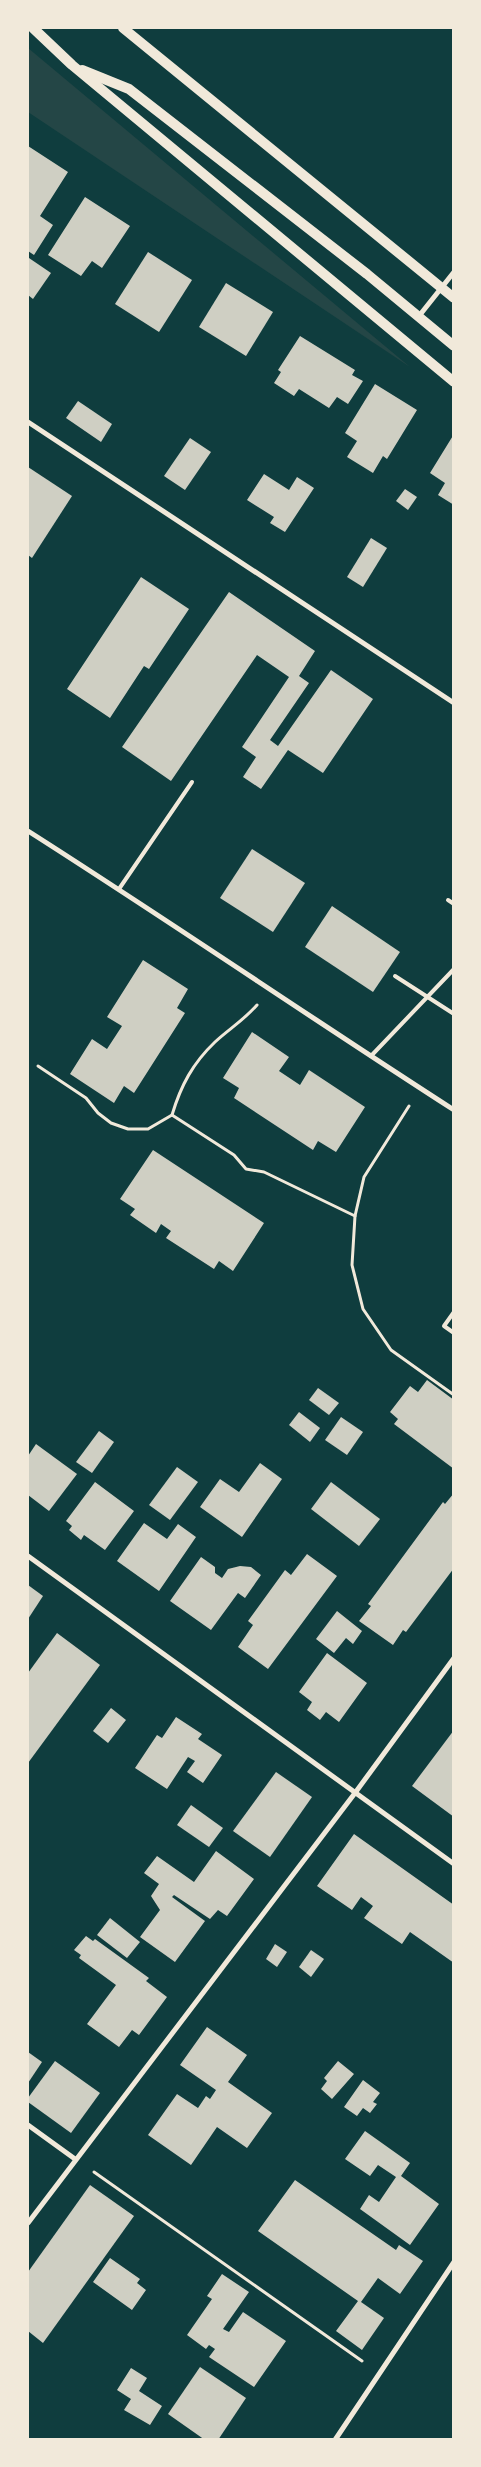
<svg xmlns="http://www.w3.org/2000/svg" width="481" height="2467" font-family="'Open Sans',sans-serif">
	<rect width="100%" height="100%" fill="#0f3d3e"/>
	<!-- green -->
	<path fill="#244646" d="M28,48l382,319 -382,-255z"/>
	<!-- building -->
	<g fill="#cfcfc3">
		<path d="M28,146l40,26 -28,44 13,9 -19,30 -6,-4z"/>
		<path d="M85,197l45,29 -28,42 -10,-7 -11,15 -33,-21z"/>
		<path d="M148,252l44,28 -33,52 -44,-28z"/>
		<path d="M29,258l22,15 -18,26 -5,-4z"/>
		<path d="M226,283l47,29 -27,44 -47,-29z"/>
		<path d="M300,336l55,34 -3,5 11,6 -15,23 -11,-7 -8,11 -30,-19 -5,7 -20,-13 7,-11 -3,-2z"/>
		<path d="M375,384l42,26 -30,49 -4,-3 -10,17 -26,-16 10,-16 -12,-8z"/>
		<path d="M78,401l34,23 -11,18 -35,-24z"/>
		<path d="M454,434v71l-16,-10 7,-12 -15,-10z"/>
		<path d="M190,438l21,14 -26,38 -21,-14z"/>
		<path d="M28,467l44,29 -40,62 -4,-3z"/>
		<path d="M264,474l25,16 8,-13 17,11 -29,44 -15,-9 4,-6 -27,-17z"/>
		<path d="M405,489l12,8 -9,13 -12,-9z"/>
		<path d="M371,538l16,10 -24,39 -16,-10z"/>
		<path d="M141,577l48,32 -40,60 -5,-3 -34,52 -43,-29z"/>
		<path d="M229,592l86,59 -16,25 10,7 -39,57 8,6 53,-76 42,29 -50,74 -35,-23 -27,39 -18,-12 13,-20 -14,-10 47,-70 -32,-22 -86,126 -49,-34z"/>
		<path d="M252,849l53,34 -32,49 -53,-34z"/>
		<path d="M332,906l68,46 -27,40 -68,-45z"/>
		<path d="M143,960l45,29 -11,19 8,5 -51,80 -10,-7 -10,17 -44,-29 22,-35 15,10 15,-23 -15,-9z"/>
		<path d="M252,1032l37,25 -10,14 21,14 9,-15 56,37 -29,45 -18,-11 -5,9 -79,-52 5,-10 -16,-10z"/>
		<path d="M153,1150l111,73 -31,48 -14,-10 -5,8 -48,-31 5,-7 -10,-7 -5,9 -26,-18 5,-6 -15,-10z"/>
		<path d="M427,1380l27,20v69l-60,-45 4,-5 -8,-7 20,-26 8,6z"/>
		<path d="M318,1388l21,15 -10,12 -20,-15z"/>
		<path d="M299,1412l21,16 -10,14 -21,-17z"/>
		<path d="M341,1417l22,15 -16,23 -22,-15z"/>
		<path d="M99,1431l15,11 -22,31 -16,-11z"/>
		<path d="M36,1444l41,30 -28,37 -21,-16v-39z"/>
		<path d="M260,1463l22,16 -40,58 -42,-30 20,-28 19,13z"/>
		<path d="M177,1467l21,15 -28,38 -21,-15z"/>
		<path d="M95,1482l39,29 -29,39 -21,-15 -3,5 -12,-10 3,-4 -6,-5z"/>
		<path d="M331,1482l49,37 -21,27 -48,-37z"/>
		<path d="M454,1493v75l-48,64 -3,-2 -10,15 -34,-24 12,-15 -3,-2 75,-102 2,2z"/>
		<path d="M144,1523l23,16 11,-15 18,13 -37,54 -42,-30z"/>
		<path d="M307,1554l30,22 -69,93 -30,-22 15,-22 -5,-4 37,-51 6,5z"/>
		<path d="M201,1557l14,10v6l7,5 6,-9 12,-3 11,1 10,8 -16,23 -7,-5 -27,37 -41,-29z"/>
		<path d="M28,1585l15,11 -15,23z"/>
		<path d="M337,1611l25,20 -9,13 -7,-6 -12,15 -18,-14z"/>
		<path d="M57,1633l43,32 -72,98v-90z"/>
		<path d="M327,1653l40,30 -28,39 -13,-10 -6,8 -13,-10 5,-8 -13,-10z"/>
		<path d="M111,1708l15,12 -18,23 -15,-12z"/>
		<path d="M176,1717l26,17 -4,5 24,16 -19,28 -16,-11 8,-11 -7,-4 -21,32 -32,-21 22,-33 5,3z"/>
		<path d="M454,1730v87l-42,-31z"/>
		<path d="M276,1772l36,25 -42,60 -37,-26z"/>
		<path d="M191,1805l32,23 -14,19 -32,-22z"/>
		<path d="M354,1834l100,71v58l-44,-31 -8,12 -38,-26 9,-12 -12,-9 -9,13 -35,-24z"/>
		<path d="M216,1851l38,28 -27,37 -9,-6 -8,9 -36,-24 -2,2 33,24 -30,41 -35,-25 20,-27 -9,-14 8,-12 -15,-11 13,-17 37,26z"/>
		<path d="M110,1918l30,24 -13,16 -30,-23z"/>
		<path d="M86,1936l7,5 2,-2 54,39 -3,3 21,16 -28,38 -7,-5 -13,17 -32,-23 29,-39 -37,-27 2,-3 -7,-5z"/>
		<path d="M275,1944l12,8 -10,15 -11,-8z"/>
		<path d="M311,1950l13,9 -13,18 -12,-10z"/>
		<path d="M207,2027l40,28 -19,27 44,31 -25,35 -30,-21 -26,38 -43,-30 29,-41 21,14 8,-12 4,3 6,-9 -36,-25z"/>
		<path d="M28,2052l14,10 -14,21z"/>
		<path d="M55,2061l45,32 -29,40 -43,-31v-4z"/>
		<path d="M338,2061l16,13 -22,25 -11,-10 6,-8 -3,-3z"/>
		<path d="M363,2080l17,13 -7,9 4,2 -7,9 -7,-5 -6,8 -13,-9z"/>
		<path d="M365,2131l45,32 -9,13 38,28 -29,41 -50,-36 9,-14 10,7 17,-25 -18,-12 -8,11 -25,-17z"/>
		<path d="M295,2180l101,70 3,-5 24,16 -23,33 -22,-16 -17,24 23,16 -22,32 -26,-19 22,-30 -100,-70z"/>
		<path d="M90,2185l44,31 -91,127 -15,-12v-59z"/>
		<path d="M110,2258l30,21 -3,4 9,7 -14,20 -39,-28z"/>
		<path d="M222,2274l27,18 -26,37 6,3 14,-20 43,29 -32,46 -45,-30 6,-8 -6,-4 -3,4 -19,-14 25,-36 -5,-3z"/>
		<path d="M200,2367l46,31 -28,42h-13l-37,-26z"/>
		<path d="M131,2368l16,10 -8,13 23,15 -12,19 -26,-15 7,-11 -14,-9z"/>
	</g>
	<g fill="none" stroke-linecap="round" stroke-linejoin="round">
		<!-- path -->
		<g stroke="#f1e9da" stroke-width="3">
			<path d="M38,1066l48,32 12,15 13,10 17,6h20l24,-14 62,40 12,14 18,3 91,44"/>
			<path d="M409,1106l-45,71 -9,39 -3,49 11,44 28,41 63,45"/>
			<path d="M172,1115c9,-30 21,-52 43,-73 14,-13 29,-22 42,-37"/>
			<path d="M94,2172l268,189"/>
		</g>
		<!-- service -->
		<g stroke="#f1e9da" stroke-width="4">
			<path d="M119,889l73,-107"/>
			<path d="M448,900l6,4"/>
			<path d="M395,976l59,38"/>
			<path d="M371,1056l83,-87"/>
			<path d="M454,1312l-10,14 10,7"/>
		</g>
		<!-- minor -->
		<g stroke="#f1e9da" stroke-width="5">
			<path d="M419,316l35,-44"/>
			<path d="M28,422l426,281"/>
			<path d="M28,831c143,91 283,187 426,279"/>
			<path d="M28,1556l426,308"/>
			<path d="M28,2125l47,34"/>
			<path d="M28,2223l327,-430 99,-135"/>
			<path d="M335,2440l119,-178"/>
		</g>
		<!-- secondary -->
		<g stroke="#f1e9da" stroke-width="10">
			<path d="M33,28l39,37 382,317"/>
			<path d="M123,28l331,270"/>
			<path d="M82,70l47,19 238,185 87,72"/>
		</g>
	</g>
	<!-- border -->
	<rect width="481" height="2467" fill="none" stroke="#f1e9da" stroke-width="58"/>
</svg>
